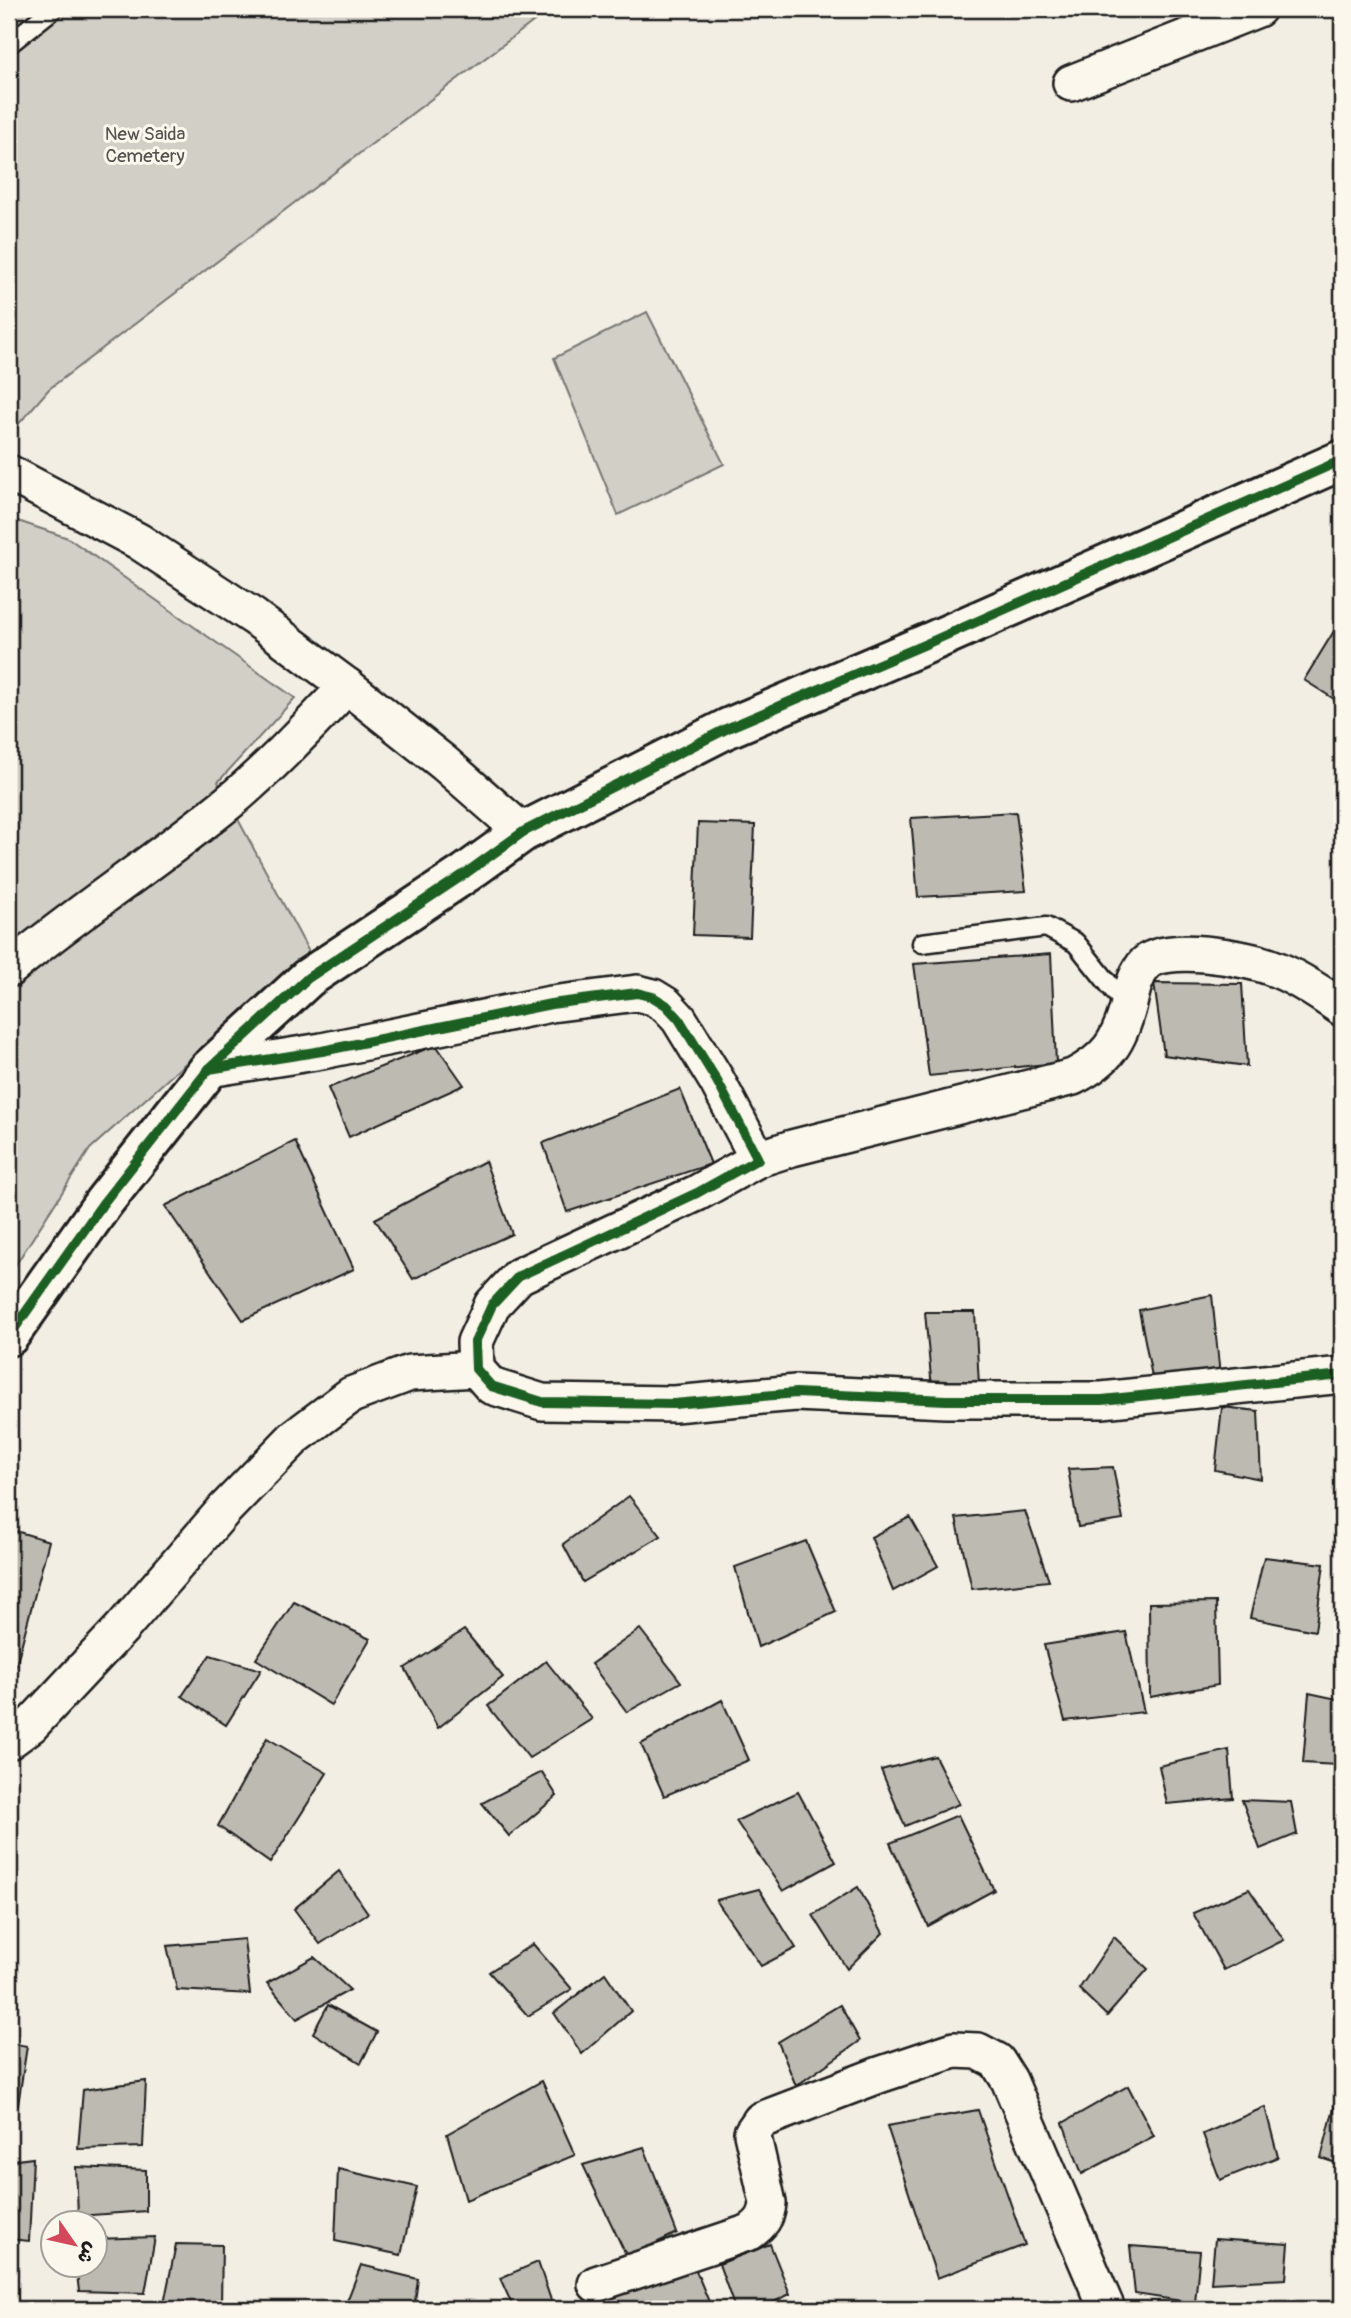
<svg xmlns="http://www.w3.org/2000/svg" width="1351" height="2318" font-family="Pangolin,'Playpen Sans Arabic',sans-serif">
	<rect width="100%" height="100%" fill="#f2eee4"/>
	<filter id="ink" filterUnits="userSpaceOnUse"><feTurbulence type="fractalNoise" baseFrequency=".0143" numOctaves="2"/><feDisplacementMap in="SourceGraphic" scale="14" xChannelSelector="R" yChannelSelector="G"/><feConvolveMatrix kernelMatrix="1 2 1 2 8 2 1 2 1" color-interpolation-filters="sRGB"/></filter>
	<g filter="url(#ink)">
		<!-- green -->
		<g fill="#d2cfc6" stroke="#777671" stroke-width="2">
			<path d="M9,9h541l-501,380 -40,46z"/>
			<path d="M647,312l77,152 -106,51 -64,-157z"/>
			<path d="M9,518l59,20 227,160 -77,84 91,170 -219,197 -81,126z"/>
		</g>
		<!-- building -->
		<g fill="#bdbab1" stroke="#1c1c1c" stroke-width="2">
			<path d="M1342,618v86l-38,-24z"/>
			<path d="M1016,812l10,79 -108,6 -7,-79z"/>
			<path d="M698,823l57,2 -5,112 -57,-2z"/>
			<path d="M1051,954l5,109 -127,13 -15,-112z"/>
			<path d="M1154,983l88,1 5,82 -83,-11z"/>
			<path d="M436,1045l28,40 -115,52 -21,-49z"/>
			<path d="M680,1089l31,75 -144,48 -24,-69z"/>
			<path d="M295,1141l59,128 -111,51 -78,-114z"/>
			<path d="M485,1161l27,73 -99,45 -38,-60z"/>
			<path d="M1212,1295l8,81 -67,6 -14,-72z"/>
			<path d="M925,1312h50l4,73 -47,4z"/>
			<path d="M1222,1407l36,4 3,68 -46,-9z"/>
			<path d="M1113,1467l10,53 -45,7 -10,-58z"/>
			<path d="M629,1496l32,40 -78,46 -20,-38z"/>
			<path d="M1025,1511l24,70 -77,8 -16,-71z"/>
			<path d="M910,1517l28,49 -45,25 -22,-54z"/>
			<path d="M9,1529l40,12 -40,151z"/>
			<path d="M806,1541l30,71 -78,35 -23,-80z"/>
			<path d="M1264,1557l60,7 -9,67 -65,-13z"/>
			<path d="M294,1602l76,37 -39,66 -75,-46z"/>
			<path d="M1216,1602l2,83 -68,12 -1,-94z"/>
			<path d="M640,1629l41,53 -54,30 -36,-48z"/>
			<path d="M464,1630l39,47 -65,51 -33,-60z"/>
			<path d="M1126,1632l18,80 -79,9 -21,-76z"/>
			<path d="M210,1655l51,15 -35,55 -44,-29z"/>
			<path d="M546,1661l46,58 -63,39 -41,-52z"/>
			<path d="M1309,1693l33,7v32l-5,33 -34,-2z"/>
			<path d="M722,1700l27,60 -85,36 -23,-52z"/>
			<path d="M267,1738l60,35 -57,90 -52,-37z"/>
			<path d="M1229,1750l4,48 -66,6 -8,-38z"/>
			<path d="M935,1756l24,48 -54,22 -24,-56z"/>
			<path d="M542,1772l15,24 -48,40 -27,-33z"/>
			<path d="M798,1792l38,70 -53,29 -47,-70z"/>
			<path d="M1242,1800l49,2 6,32 -37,15z"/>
			<path d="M958,1815l36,75 -66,36 -38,-83z"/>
			<path d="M339,1871l29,42 -48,31 -26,-35z"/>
			<path d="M858,1887l25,46 -36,36 -34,-54z"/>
			<path d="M759,1889l37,59 -35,18 -45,-66z"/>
			<path d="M1249,1889l35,51 -60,30 -31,-57z"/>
			<path d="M1114,1937l34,32 -41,47 -28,-27z"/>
			<path d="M244,1939l6,55 -73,-4 -10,-44z"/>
			<path d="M533,1944l39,45 -44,27 -39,-44z"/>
			<path d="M314,1957l36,33 -53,29 -30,-36z"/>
			<path d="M605,1973l26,38 -49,43 -28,-41z"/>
			<path d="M328,2005l49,27 -16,31 -48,-30z"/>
			<path d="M840,2005l20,36 -64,45 -18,-44z"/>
			<path d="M9,2043l18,3 -9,59h-9z"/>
			<path d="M1342,2077v88l-21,-7z"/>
			<path d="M146,2081l-3,66 -65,2 5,-59z"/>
			<path d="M542,2081l33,74 -109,45 -19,-66z"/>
			<path d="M1128,2086l26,50 -72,38 -19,-51z"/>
			<path d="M1265,2107l13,50 -58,23 -17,-46z"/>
			<path d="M978,2110l47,135 -88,33 -50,-152z"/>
			<path d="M644,2147l33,86 -50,24 -44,-92z"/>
			<path d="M33,2158l-4,83 -20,-2v-78z"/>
			<path d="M76,2167l70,3v41l-68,5z"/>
			<path d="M338,2169l79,18 -16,68 -66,-14z"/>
			<path d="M155,2237l-10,56 -66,-2 -3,-25h18v-27z"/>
			<path d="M1215,2239l74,5 -3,35 -75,4z"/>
			<path d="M176,2244l46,1 -1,59 -19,5h-39z"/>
			<path d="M770,2244l20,50 -30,15h-25l-16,-45z"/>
			<path d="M1130,2246l70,5 -5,52 -60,-9z"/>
			<path d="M538,2262l16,47h-40l-14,-31z"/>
			<path d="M361,2265l57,14 -4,30h-70z"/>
			<path d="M694,2266l18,43h-128z"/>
		</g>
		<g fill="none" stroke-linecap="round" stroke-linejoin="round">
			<defs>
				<g id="service">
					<path d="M9,44l44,-35"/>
					<path d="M922,943l124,-16 30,16 52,65"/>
				</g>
				<g id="minor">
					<path d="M1071,83l187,-74"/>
					<path d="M9,473l129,68 116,76 93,69 97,77 79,69"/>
					<path d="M9,969c71,-59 149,-109 220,-167 42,-35 80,-76 118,-116"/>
					<path d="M209,1069l113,-18 229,-47 86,-11 16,4 13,8 13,14 38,62 41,78 -61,34 -178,83 -27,29 -17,37 1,27 15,17 51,16 132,2 122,-11 150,7h156l240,-25"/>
					<path d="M758,1159l34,-11 281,-71c35,-18 46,-35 56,-73 3,-14 6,-27 15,-39 17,-23 105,-7 129,3 22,8 49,26 69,40"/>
					<path d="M9,1741l22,-16 91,-97 102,-118 71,-73 56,-42 59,-22 66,-4"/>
					<path d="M596,2284l154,-52c11,-8 17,-15 18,-29l-16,-70 9,-13 118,-45 75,-25 24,1 19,10 12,19 98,229"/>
				</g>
				<path id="tertiary" d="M9,1336l95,-134 105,-133 99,-91 158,-105 57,-41 205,-104 198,-84 416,-184"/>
			</defs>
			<!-- service casing -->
			<use href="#service" stroke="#1c1c1c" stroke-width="23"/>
			<!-- minor casing -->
			<use href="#minor" stroke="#1c1c1c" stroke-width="40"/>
			<!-- tertiary casing -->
			<use href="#tertiary" stroke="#1c1c1c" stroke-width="44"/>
			<!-- service -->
			<use href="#service" stroke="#fbf7ec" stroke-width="18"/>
			<!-- minor -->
			<use href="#minor" stroke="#fbf7ec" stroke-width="35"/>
			<!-- tertiary -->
			<use href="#tertiary" stroke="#fbf7ec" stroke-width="38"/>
			<defs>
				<g id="cycleway">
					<path d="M209,1069l113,-18 229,-47 86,-11 16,4 13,8 13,14 38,62 41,78 -61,34 -178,83 -27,29 -17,37 1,27 15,17 51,16 132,2 122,-11 150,7h156l240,-25"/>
					<path d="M9,1336l95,-134 105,-133 99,-91 158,-105 57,-41 205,-104 198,-84 416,-184"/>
				</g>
			</defs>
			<!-- cycleway casing -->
			<use href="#cycleway" stroke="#fbf7ec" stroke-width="15"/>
			<!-- cycleway -->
			<use href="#cycleway" stroke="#1b5e20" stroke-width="10"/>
		</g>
	</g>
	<g text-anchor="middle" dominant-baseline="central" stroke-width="6" stroke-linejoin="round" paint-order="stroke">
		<!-- park labels -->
		<g font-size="19" fill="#53524f" stroke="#fbf7ec">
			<text x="145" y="134">New Saida<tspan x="145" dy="22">Cemetery</tspan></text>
		</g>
	</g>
	<!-- margin -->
	<rect width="1351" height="2318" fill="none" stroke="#fbf7ec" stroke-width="35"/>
	<rect x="18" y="18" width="1316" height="2283" fill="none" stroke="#1c1c1c" stroke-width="2.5" filter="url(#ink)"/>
	<!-- north arrow -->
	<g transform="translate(74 2244) rotate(124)"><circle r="33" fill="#fbf7ec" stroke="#a29f99" stroke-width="2"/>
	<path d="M0-5L12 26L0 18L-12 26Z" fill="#d1495b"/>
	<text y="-10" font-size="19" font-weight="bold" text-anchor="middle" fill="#1c1c1c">ش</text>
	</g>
</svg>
